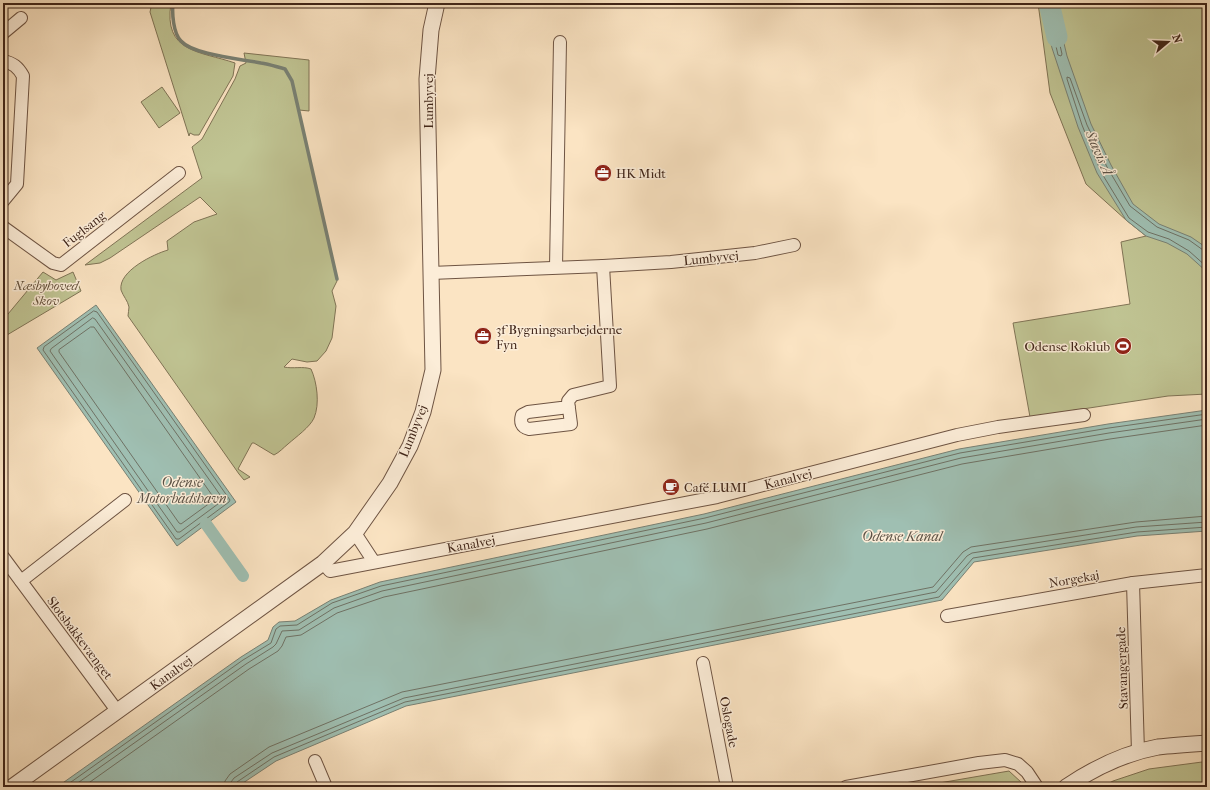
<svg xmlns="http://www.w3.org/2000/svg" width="1210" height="790" font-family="'IM FELL French Canon',serif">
	<rect width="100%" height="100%" fill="#fbe4c3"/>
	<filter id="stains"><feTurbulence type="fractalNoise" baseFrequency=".005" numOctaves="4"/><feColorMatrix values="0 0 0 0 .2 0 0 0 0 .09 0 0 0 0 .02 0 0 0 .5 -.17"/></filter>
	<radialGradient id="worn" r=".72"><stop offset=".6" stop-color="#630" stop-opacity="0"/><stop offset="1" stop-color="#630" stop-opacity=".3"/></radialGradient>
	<!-- green -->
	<g fill="#c0c493" stroke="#807456">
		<path d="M152,3h19c-8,50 29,48 64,60l-2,13 -34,59h-5l-4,-2 -1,3 -39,-124z"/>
		<path d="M1038,3h169v391l-39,2 -138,21 -17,-94 117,-19 -9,-62 25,-6 -20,-16 -40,-36 -36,-91z"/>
		<path d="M244,53l65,7v51l-10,-1 38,171 -5,10 4,15 -4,32 -6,13 -9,10 -10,1 -15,-3 -8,8c9,2 19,-1 27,2 6,13 9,35 3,49 -4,9 -18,19 -26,26 -5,4 -8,8 -14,11l-20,-12h-2l-14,26 12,8 -6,3 -5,-6 -111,-158c0,-3 1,-6 1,-9 -1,-6 -6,-11 -8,-17 -3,-19 33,-36 47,-40l-1,-9 27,-19 23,-8 -17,-17 -90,61 -10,5 -15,2 117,-87 -10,-31 10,-8 33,-60 5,-13 6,-3z"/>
		<path d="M162,87l18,26 -21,15 -18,-26z"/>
		<path d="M43,272l13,8 17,-8 8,19 -74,44 -4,-2v-13z"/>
		<path d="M1202,762h5v25h-105l11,-6 36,-12z"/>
		<path d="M1009,771l13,12 2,4h-108z"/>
	</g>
	<!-- water -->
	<g fill="#9fbfb2" stroke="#798174">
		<path d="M1043,8l13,2 11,46 24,68 20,41 22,39 26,20 32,13 16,11v24l-20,-18 -20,-11 -21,-7 -20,-16 -29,-47 -19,-46 -26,-79z"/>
		<path d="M96,305l140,197 -59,44 -140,-198z"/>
		<path d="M1207,410v121l-70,5 -163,26 -32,38 -536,106 -130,55 -39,26h-180l184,-130 27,-17 5,-13 6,-5 16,-1 36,-21 49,-18 324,-68 255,-65 149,-25z"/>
	</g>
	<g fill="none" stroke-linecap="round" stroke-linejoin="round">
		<!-- shore -->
		<g stroke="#6f7265" stroke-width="1">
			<path d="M1050,13l3,2 9,39 -1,2 -3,-1 -9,-40z"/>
			<path d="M1207,251l-4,-1 -14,-10 -32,-13 -27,-21 -23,-39 -20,-42 -17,-47 -3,-1v2l15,46 19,47 28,46 19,14 21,7 20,12 18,16"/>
			<path d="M94,311l3,1 133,188 -1,2 -50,37h-3l-133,-189 1,-3z"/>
			<path d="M93,318l2,1 128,180 -1,2 -42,31h-3l-127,-181 1,-2z"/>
			<path d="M91,327h3l120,171v2l-33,24 -2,-1 -120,-171v-2z"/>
			<path d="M64,787l179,-127 28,-17 5,-14 4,-3 17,-1 35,-22 49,-17 324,-68 255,-65 149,-25 98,-14"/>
			<path d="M72,787l174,-123 27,-17 3,-3 6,-13 17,-1 35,-22 48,-17 324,-68 255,-65 148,-25 98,-14"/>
			<path d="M83,787l166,-118 29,-18 4,-5 4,-9 15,-2 36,-22 47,-16 323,-68 255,-65 148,-25 97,-14"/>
			<path d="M224,787l1,-6 5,-7 39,-27 133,-55 531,-105 30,-35 8,-5 165,-25 71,-6"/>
			<path d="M230,787l1,-5 3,-4 38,-25 132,-55 532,-106 31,-36 5,-3 164,-26 71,-5"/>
			<path d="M235,787l2,-5 37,-25 131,-55 534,-105 34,-39 164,-26 70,-5"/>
		</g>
		<!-- stream -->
		<path stroke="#798174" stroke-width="3.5" d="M173,3c-1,10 0,30 8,38 12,14 61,18 80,22 8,1 16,4 24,6l7,12 45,198"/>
		<!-- canal -->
		<path stroke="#9fbfb2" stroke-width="12" d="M206,524l37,52"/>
		<!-- river -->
		<path stroke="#9fbfb2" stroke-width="21" d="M1049,3l8,34"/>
		<defs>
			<g id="minor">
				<path d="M3,33l18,-15"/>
				<path d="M3,61c10,2 15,6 20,15l-6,108 -14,17"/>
				<path d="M3,227l50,36 8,2 118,-92"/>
				<path d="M556,267l4,-225"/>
				<path d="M431,273l172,-7 68,-4 84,-9 39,-8"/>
				<path d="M569,407l-41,5 -6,3c-2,7 -1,12 7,14l42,-5 -3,-23 5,-6 37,-9 -7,-120"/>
				<path d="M355,533l19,29"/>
				<path d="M3,557l115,155"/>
				<path d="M323,563l7,8 387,-74 240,-62 41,-8 86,-12"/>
				<path d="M21,581l104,-81"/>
				<path d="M1133,583l5,169"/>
				<path d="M947,616l186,-33 74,-8"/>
				<path d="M703,663l24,124"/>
				<path d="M315,761l11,26"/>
				<path d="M846,787l133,-24 26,-3 13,4 9,8 10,15"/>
			</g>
			<g id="tertiary">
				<path d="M12,787l311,-224 32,-30 35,-50 20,-37 13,-34 10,-42 -6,-291 4,-49 6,-27"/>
				<path d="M1066,787c28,-19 59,-34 92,-40 16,-2 33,-3 49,-4"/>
			</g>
		</defs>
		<!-- minor casing -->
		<use href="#minor" stroke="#6e5443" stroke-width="14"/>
		<!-- tertiary casing -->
		<use href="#tertiary" stroke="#6e5443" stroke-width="17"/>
		<!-- minor -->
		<use href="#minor" stroke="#fcedd8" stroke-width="12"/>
		<!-- tertiary -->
		<use href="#tertiary" stroke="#fcedd8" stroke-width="15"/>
	</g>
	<!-- icons -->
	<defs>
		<symbol id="office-disc" viewBox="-11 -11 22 22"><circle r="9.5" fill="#8f2418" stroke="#fcedd8"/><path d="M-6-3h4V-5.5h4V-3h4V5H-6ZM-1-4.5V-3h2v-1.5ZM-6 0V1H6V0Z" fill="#fff"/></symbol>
		<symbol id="stadium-disc" viewBox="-11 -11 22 22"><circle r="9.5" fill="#8f2418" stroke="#fcedd8"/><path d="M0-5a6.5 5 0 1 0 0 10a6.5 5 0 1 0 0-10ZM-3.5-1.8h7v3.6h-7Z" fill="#fff"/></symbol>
		<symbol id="cafe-disc" viewBox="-11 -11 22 22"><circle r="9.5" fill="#8f2418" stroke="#fcedd8"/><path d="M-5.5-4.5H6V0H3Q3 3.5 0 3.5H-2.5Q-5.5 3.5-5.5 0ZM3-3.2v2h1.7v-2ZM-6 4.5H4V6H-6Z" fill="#fff"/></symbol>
	</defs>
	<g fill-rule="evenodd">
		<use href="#office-disc" x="593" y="163" width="20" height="20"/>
		<use href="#office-disc" x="473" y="326" width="20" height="20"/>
		<use href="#stadium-disc" x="1113" y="336" width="20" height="20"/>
		<use href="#cafe-disc" x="661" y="477" width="20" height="20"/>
	</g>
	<g text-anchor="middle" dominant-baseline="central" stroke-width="3" stroke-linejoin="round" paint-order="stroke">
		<!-- street labels -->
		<g font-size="13" fill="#3f2418" stroke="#fcedd8">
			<text transform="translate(428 101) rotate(-90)">Lumbyvej</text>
			<text transform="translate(84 229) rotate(-38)">Fuglsang</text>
			<text transform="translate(711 258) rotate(-6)">Lumbyvej</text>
			<text transform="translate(413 431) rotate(-68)">Lumbyvej</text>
			<text transform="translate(788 479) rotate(-14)">Kanalvej</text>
			<text transform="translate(471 544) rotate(-10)">Kanalvej</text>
			<text transform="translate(1074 579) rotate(-10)">Norgekaj</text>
			<text transform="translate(80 638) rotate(53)">Slotsbakkevænget</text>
			<text transform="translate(1122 668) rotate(-92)">Stavangergade</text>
			<text transform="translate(171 673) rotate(-36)">Kanalvej</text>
			<text transform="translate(729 722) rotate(79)">Oslogade</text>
		</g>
		<!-- poi labels -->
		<g font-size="13" fill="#3f2418" stroke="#fcedd8" text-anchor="start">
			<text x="616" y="173">HK Midt</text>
			<text x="496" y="329">3f Bygningsarbejderne<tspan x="496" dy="15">Fyn</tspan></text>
			<text x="1110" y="346" text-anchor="end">Odense Roklub</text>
			<text x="684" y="487">Café LUMI</text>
		</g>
		<!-- park labels -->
		<g font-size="13" font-style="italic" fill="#5f4c37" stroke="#fcedd8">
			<text x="46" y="285">Næsbyhoved<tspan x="46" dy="15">Skov</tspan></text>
		</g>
		<!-- water labels -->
		<g font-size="14" font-style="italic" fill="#5c5246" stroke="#fcedd8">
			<text transform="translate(1099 153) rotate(66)">Stavis Å</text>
			<text x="182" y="482">Odense<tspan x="182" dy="16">Motorbådshavn</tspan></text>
			<text x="902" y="536">Odense Kanal</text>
		</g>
	</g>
	<!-- margin -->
	<rect width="1210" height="790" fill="none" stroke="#fbe4c3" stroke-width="16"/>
	<rect x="4" y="4" width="1202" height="782" fill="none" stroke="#3f2418" stroke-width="2"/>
	<rect x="8" y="8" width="1194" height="774" fill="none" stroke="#3f2418"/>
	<!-- north arrow -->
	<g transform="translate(1168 42) rotate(71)" stroke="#fcedd8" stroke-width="3" paint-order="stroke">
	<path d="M0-3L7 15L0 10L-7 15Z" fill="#3f2418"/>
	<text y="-6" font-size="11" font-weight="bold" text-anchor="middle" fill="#3f2418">N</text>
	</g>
	<rect width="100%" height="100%" filter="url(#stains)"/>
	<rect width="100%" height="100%" fill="url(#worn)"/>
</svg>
